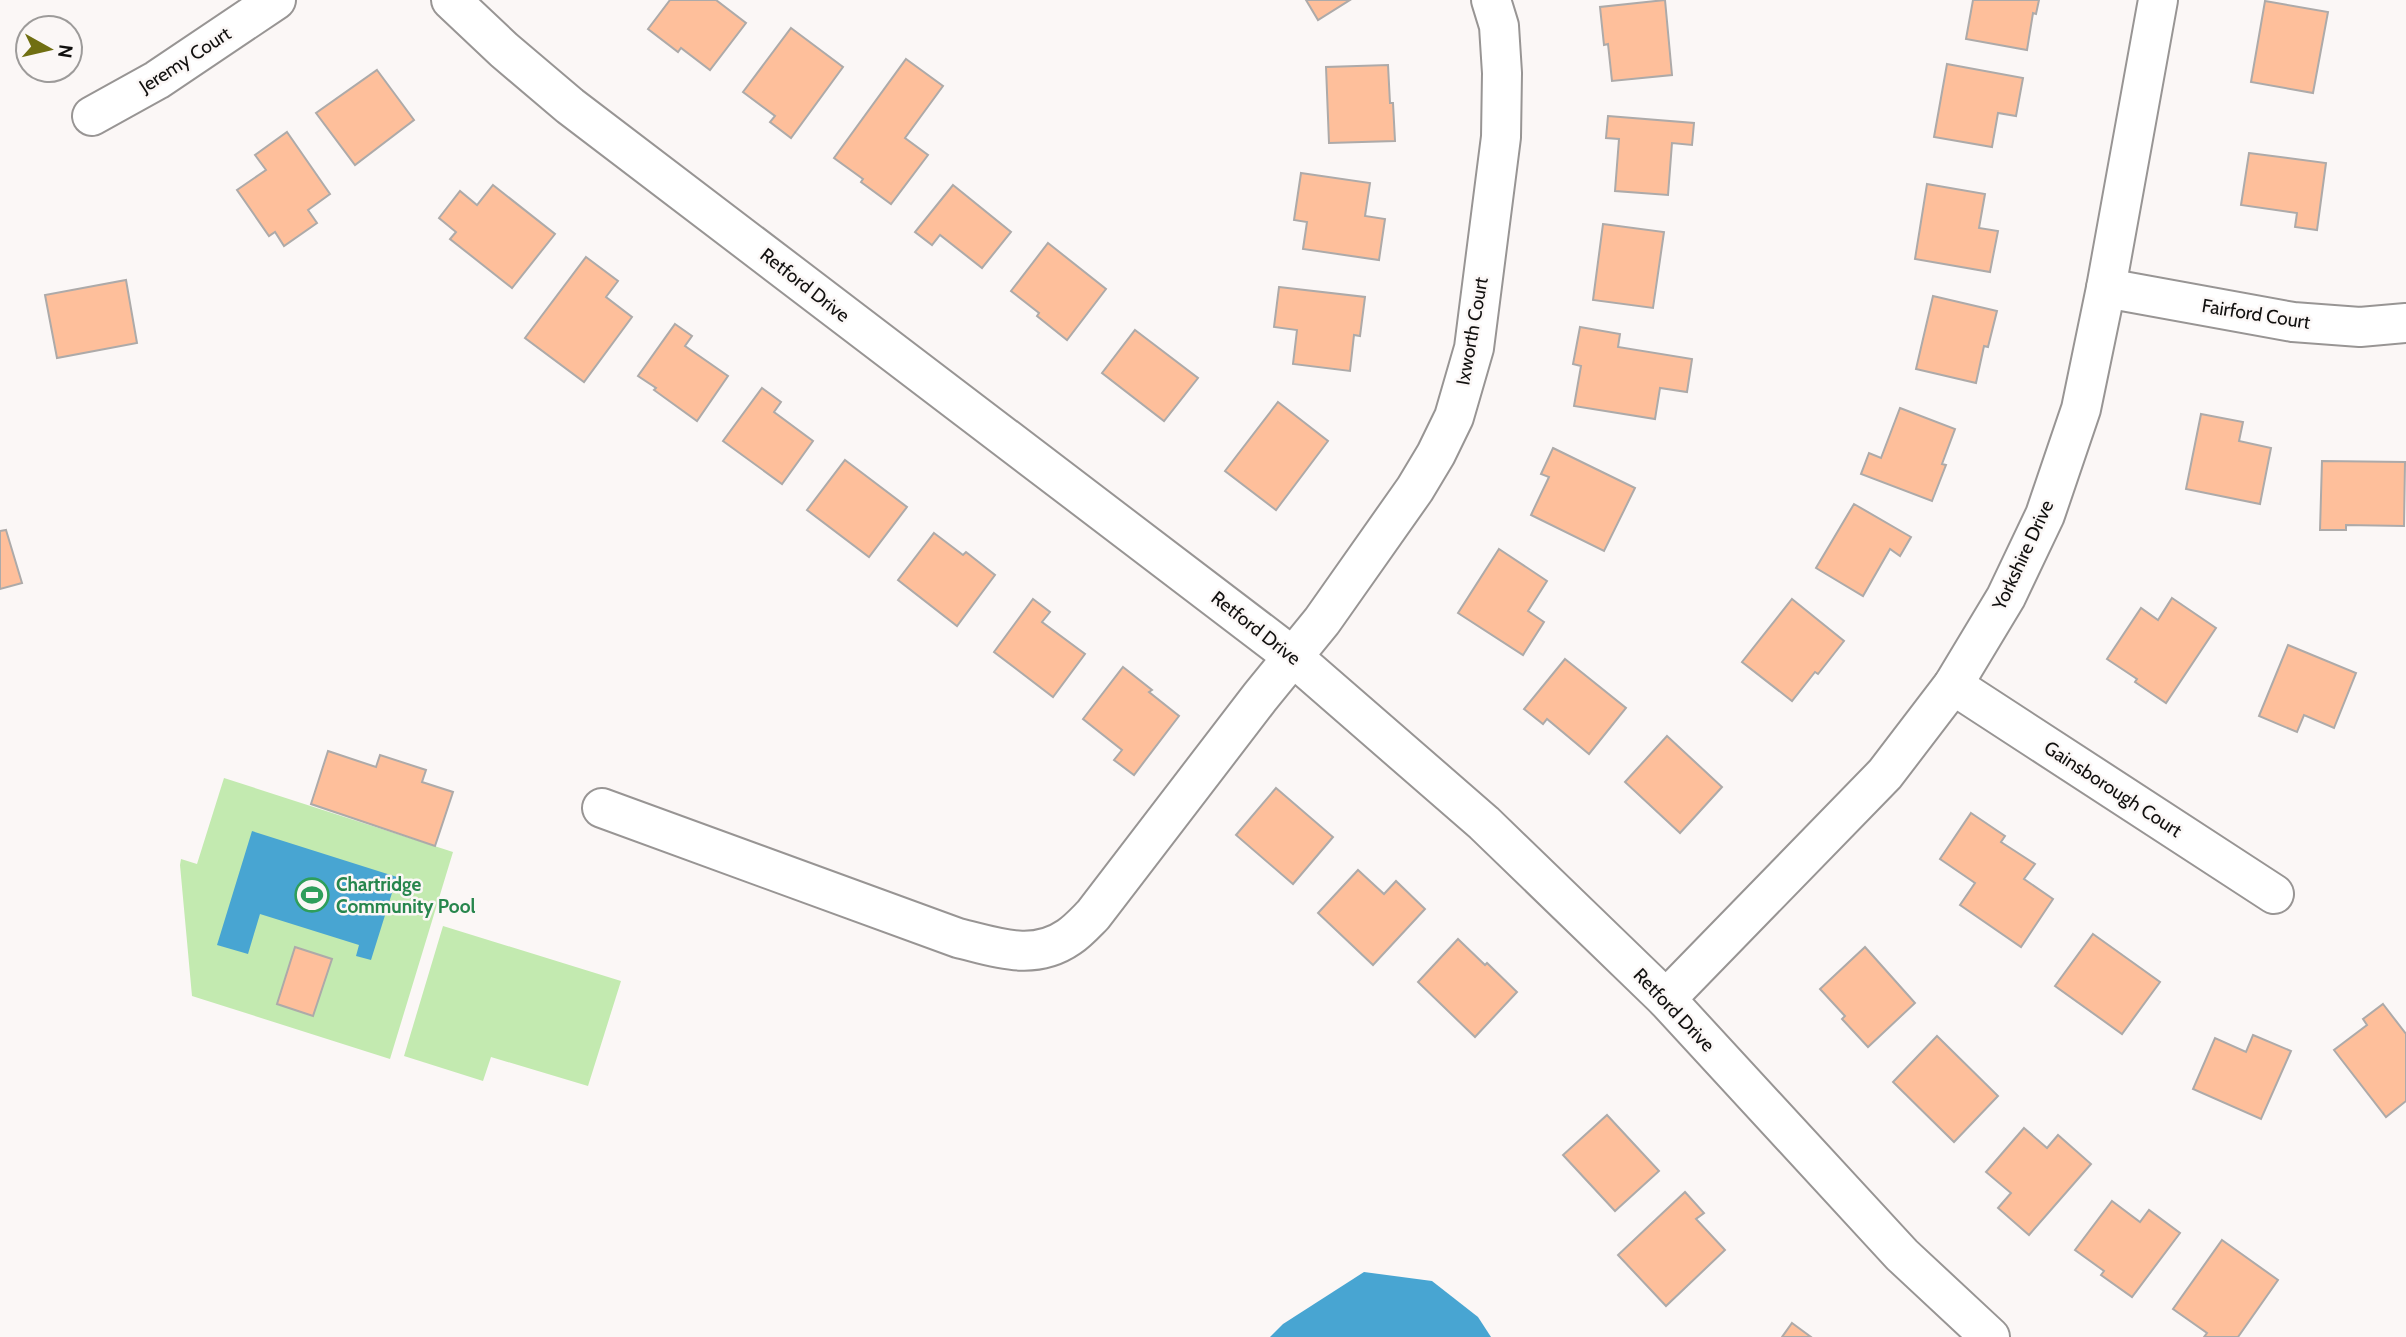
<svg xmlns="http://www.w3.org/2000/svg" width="2406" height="1337" font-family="Cabin,sans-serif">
	<rect width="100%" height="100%" fill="#fbf7f6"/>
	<!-- green -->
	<g fill="#c3eab0">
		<path d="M224,778l229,74 -63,207 -198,-63 -12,-131 1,-6 16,5z"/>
		<path d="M443,926l178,55 -33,105 -97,-29 -8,24 -79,-25z"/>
	</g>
	<!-- water -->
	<g fill="#48a5d2">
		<path d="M252,831l145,46 -26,83 -15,-4 3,-11 -99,-31 -12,40 -31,-9z"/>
		<path d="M1364,1272l68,9 46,36 13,20h-221l13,-13z"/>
	</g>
	<!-- building -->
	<g fill="#febf9b" stroke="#adaaa9" stroke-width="2">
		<path d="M670,0h46l30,23 -36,47 -29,-22 -3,4 -30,-23z"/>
		<path d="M1306,0h44l-32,20z"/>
		<path d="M1665,0l7,75 -60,6 -4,-37 -4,1 -4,-38z"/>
		<path d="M1973,0h66l-3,14 -3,-1 -6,37 -61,-11z"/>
		<path d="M2265,1l63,11 -15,81 -62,-11z"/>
		<path d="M791,28l52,39 -52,71 -21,-16 5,-6 -32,-24z"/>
		<path d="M906,59l37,27 -38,52 23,17 -37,49 -30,-22 2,-3 -29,-21z"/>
		<path d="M1947,64l76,14 -7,38 -18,-3 -6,34 -58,-10z"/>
		<path d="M1388,65l2,38h3l2,38 -66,2 -3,-76z"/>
		<path d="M377,70l37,50 -59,45 -39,-52z"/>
		<path d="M1608,116l86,7 -2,22 -20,-2 -4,52 -53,-4 4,-52 -13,-1z"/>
		<path d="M287,132l43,62 -22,16 9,13 -33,23 -9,-14 -6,4 -32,-46 29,-20 -11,-15z"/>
		<path d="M2249,153l77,10 -9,67 -22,-3 2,-14 -56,-8z"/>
		<path d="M1301,173l69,10 -5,33 20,3 -6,41 -76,-11 4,-27 -13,-2z"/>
		<path d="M1927,184l58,10 -6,34 19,3 -8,41 -75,-13z"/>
		<path d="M493,185l62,49 -43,54 -62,-49 6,-7 -17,-14 21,-27 17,14z"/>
		<path d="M953,185l58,47 -29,36 -42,-33 -8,10 -17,-13z"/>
		<path d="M1603,224l61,8 -11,76 -60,-8z"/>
		<path d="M1048,243l58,46 -39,51 -30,-24 2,-3 -28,-22z"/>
		<path d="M586,257l32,24 -12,16 26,20 -48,65 -59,-44z"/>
		<path d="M126,280l11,63 -80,15 -12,-63z"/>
		<path d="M1279,287l86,10 -5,39 -6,-1 -4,36 -57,-7 4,-34 -23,-3z"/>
		<path d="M1933,296l64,15 -9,36 -4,-1 -8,37 -60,-14z"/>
		<path d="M675,324l17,12 -7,10 43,30 -31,45 -43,-31 2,-2 -18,-12z"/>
		<path d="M1580,327l40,7 -2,13 74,12 -5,33 -27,-4 -5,31 -81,-13 7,-40 -8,-2z"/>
		<path d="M1135,330l63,48 -34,43 -62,-48z"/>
		<path d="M762,388l19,14 -7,10 39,29 -31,43 -59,-43z"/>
		<path d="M1278,402l50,39 -52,69 -51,-39z"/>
		<path d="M1900,408l55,21 -13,35 4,1 -14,36 -71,-27 8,-21 12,5z"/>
		<path d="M2201,414l42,8 -4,19 32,7 -11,56 -74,-15z"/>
		<path d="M1553,448l82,40 -31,63 -73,-36 18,-38 -8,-3z"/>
		<path d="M845,460l62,47 -38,50 -62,-47z"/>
		<path d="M2322,461l83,1 -1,64 -58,-1v5h-26z"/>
		<path d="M1854,504l57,33 -11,19 -10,-7 -27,47 -47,-28z"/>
		<path d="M6,530l16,53 -22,6v-58z"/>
		<path d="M934,533l29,22 3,-3 29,23 -38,51 -59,-46z"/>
		<path d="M1499,549l48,32 -19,30 16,11 -21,33 -65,-42z"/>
		<path d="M2172,598l44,30 -50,75 -31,-21 2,-3 -30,-20 34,-51 17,12z"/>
		<path d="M1033,599l17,13 -8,10 43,32 -32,43 -59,-45z"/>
		<path d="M1792,599l52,42 -26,33 -3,-2 -23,29 -50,-39z"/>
		<path d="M2288,645l68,28 -22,55 -30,-13 -7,17 -38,-16z"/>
		<path d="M1565,659l61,49 -37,46 -42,-35 -4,5 -19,-15z"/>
		<path d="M1123,667l29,23 -3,2 30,24 -45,59 -20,-15 8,-10 -39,-31z"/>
		<path d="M1667,736l55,51 -42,46 -55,-51z"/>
		<path d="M328,751l48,16 4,-12 46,15 -4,12 31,10 -18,54 -124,-42z"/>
		<path d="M1276,788l57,49 -40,47 -57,-49z"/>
		<path d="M1971,813l34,23 -4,6 34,22 -11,15 29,20 -32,48 -61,-42 15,-22 -35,-24z"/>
		<path d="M1358,870l26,24 12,-13 29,28 -52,56 -55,-52z"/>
		<path d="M2093,934l67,48 -38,52 -67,-48z"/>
		<path d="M1458,939l27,26 2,-2 30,29 -42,45 -57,-55z"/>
		<path d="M295,947l37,12 -19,57 -36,-12z"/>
		<path d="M1865,947l50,56 -47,44 -26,-28 3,-3 -25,-27z"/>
		<path d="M2383,1004l23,30v67l-20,16 -52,-67 33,-25 -4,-6z"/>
		<path d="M2253,1035l38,16 -30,68 -68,-30 22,-51 31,14z"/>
		<path d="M1937,1036l61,60 -44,46 -61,-60z"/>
		<path d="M1607,1115l52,56 -44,40 -52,-56z"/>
		<path d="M2024,1128l23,20 11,-13 33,29 -62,71 -31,-27 13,-15 -25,-21z"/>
		<path d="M1685,1192l19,21 -8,6 29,31 -59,56 -48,-51z"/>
		<path d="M2112,1201l28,21 9,-12 31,23 -48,64 -31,-22 3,-4 -29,-21z"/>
		<path d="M2222,1240l56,40 -40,57h-34l3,-4 -34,-24z"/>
		<path d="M1792,1323l19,14h-29z"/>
	</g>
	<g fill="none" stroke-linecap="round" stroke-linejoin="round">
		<defs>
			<g id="minor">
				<path d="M451,0l53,50 66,56 722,550 192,167 182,176 236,256 88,82"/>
				<path d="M92,116l65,-36 119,-80"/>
				<path d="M2106,288l187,34 67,5 46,-4"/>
				<path d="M1953,685l321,209"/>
				<path d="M602,808l356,130c38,9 75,24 111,-1 9,-6 17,-15 24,-22l167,-218 62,-76 93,-132 21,-35 18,-37 20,-69 27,-211 1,-64 -3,-47 -8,-26"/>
				<path d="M1666,999l219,-225 68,-89 53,-88 39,-82 36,-106 25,-121 52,-288"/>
			</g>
		</defs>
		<!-- minor casing -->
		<use href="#minor" stroke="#989594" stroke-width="42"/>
		<!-- minor -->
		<use href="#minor" stroke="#fff" stroke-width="38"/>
	</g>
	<!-- icons -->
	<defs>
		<symbol id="stadium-ring" viewBox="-11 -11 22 22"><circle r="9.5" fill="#fbf7f6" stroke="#2e9e5b" stroke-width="1.5"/><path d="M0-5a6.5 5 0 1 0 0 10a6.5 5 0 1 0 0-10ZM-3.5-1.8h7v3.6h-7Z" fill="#2e9e5b"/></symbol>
	</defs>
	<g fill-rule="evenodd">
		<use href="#stadium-ring" x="293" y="876" width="38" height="38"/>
	</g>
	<g text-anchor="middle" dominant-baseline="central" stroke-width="5" stroke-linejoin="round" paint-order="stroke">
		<!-- street labels -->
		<g font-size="19" fill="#11100f" stroke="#fbf7f6">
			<text transform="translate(185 60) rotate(-33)">Jeremy Court</text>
			<text transform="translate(805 285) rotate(38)">Retford Drive</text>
			<text transform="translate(2256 314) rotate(9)">Fairford Court</text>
			<text transform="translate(1472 331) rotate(-80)">Ixworth Court</text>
			<text transform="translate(2023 555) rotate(-65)">Yorkshire Drive</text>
			<text transform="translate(1256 628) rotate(38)">Retford Drive</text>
			<text transform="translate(2113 789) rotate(33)">Gainsborough Court</text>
			<text transform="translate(1674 1010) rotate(46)">Retford Drive</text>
		</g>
		<!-- leisure labels -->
		<g font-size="19" font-weight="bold" fill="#27864d" stroke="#fbf7f6" text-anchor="start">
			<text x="336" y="884">Chartridge<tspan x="336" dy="22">Community Pool</tspan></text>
		</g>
	</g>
	<!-- north arrow -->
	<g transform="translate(49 49) rotate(98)"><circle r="33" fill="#fbf7f6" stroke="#9d9b9a" stroke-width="2"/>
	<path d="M0-5L12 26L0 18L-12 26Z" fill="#706f12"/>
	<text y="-10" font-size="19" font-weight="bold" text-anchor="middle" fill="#11100f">N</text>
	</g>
</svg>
